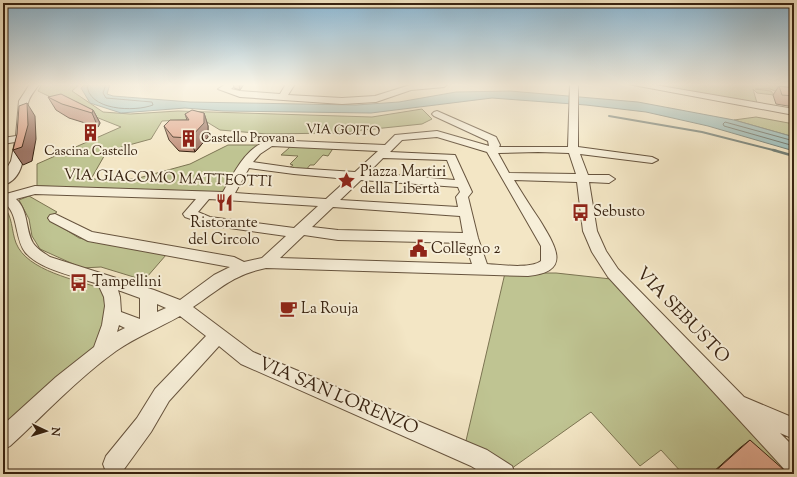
<svg xmlns="http://www.w3.org/2000/svg" width="797" height="477" font-family="'Sorts Mill Goudy',serif">
	<rect width="100%" height="100%" fill="#f3e6c5"/>
	<filter id="stains"><feTurbulence type="fractalNoise" baseFrequency=".005" numOctaves="4"/><feColorMatrix values="0 0 0 0 .2 0 0 0 0 .09 0 0 0 0 .02 0 0 0 .5 -.17"/></filter>
	<radialGradient id="worn" r=".72"><stop offset=".6" stop-color="#630" stop-opacity="0"/><stop offset="1" stop-color="#630" stop-opacity=".3"/></radialGradient>
	<!-- green -->
	<g fill="#bfc492" stroke="#7c7452">
		<path d="M42,84h38l-8,7 31,21 27,2 48,-3 194,6 50,-8 10,10 -10,5 -87,9 -68,1 -47,-4 -18,-11 -40,2 -11,18 -44,12 -16,28h44l55,-15 38,-19h29l-34,47 -186,-6v-22l84,-37 -48,-19 -35,-17z"/>
		<path d="M657,84h115l22,9v5l-24,-9h-15l16,2 3,4 -17,-2 -4,-4 4,14 -101,-17z"/>
		<path d="M756,117l38,7v13l-60,-17z"/>
		<path d="M291,145l43,2 -6,9 -5,-1 -9,10h-4l-4,5 -17,-2 4,-3 -3,-1 8,-8 -17,-1 8,-7z"/>
		<path d="M29,196l28,16 -10,6 32,20 87,17 -26,30 -5,-1 2,-6 -36,-11 -19,1 -42,-19 -8,-13 -3,-17 -10,-19z"/>
		<path d="M3,206c10,10 8,24 13,37 11,28 61,37 87,46l3,27 -9,29 -94,82z"/>
		<path d="M505,273h51l55,6 170,184 -6,11 -34,-27 -30,27h-28l-22,-24 -21,16 -49,-54 -83,59 -43,-26z"/>
	</g>
	<!-- water -->
	<path fill="#9dbebb" stroke="#758077" d="M85,84h25l-3,10 6,2 77,6 166,3 43,-3 57,-10 54,-1 128,11 96,18 60,17v14l-86,-25 -62,-14 -60,-7 -94,-7 -121,15 -148,-2 -38,-3 -64,5 -31,-10 -9,-15z"/>
	<g fill="none" stroke-linecap="round" stroke-linejoin="round">
		<!-- shore -->
		<g stroke="#6a7066" stroke-width="1">
			<path d="M87,84c0,27 48,28 66,21l-1,-3 -46,-4 -3,-5 3,-9"/>
			<path d="M794,141l-69,-19 -2,2 1,2 70,20"/>
		</g>
		<!-- stream-far1 -->
		<path stroke="#758077" stroke-width="2" d="M609,116l93,16 75,19"/>
		<!-- stream -->
		<path stroke="#758077" stroke-width="2.5" d="M773,150l21,6"/>
		<defs>
			<g id="minor">
				<path d="M30,84h9c-3,5 -8,11 -10,16 -9,22 6,77 -26,85v-10l8,-14 4,-19 -12,2v-6l13,-2 3,-35z"/>
				<path d="M226,84h7l1,2 -3,3 9,2 40,3 6,-10h9l-7,11 54,3 33,-2 35,-11 38,-1 -4,3 -33,3 -35,12 -34,2 -102,-7 -22,-8z"/>
				<path d="M570,84h8v63l74,10 6,3 -6,3 -72,-9 8,21h21l6,4 -6,4 -20,-1 8,49 9,20 12,18 126,128 50,21v21l-14,-6 14,14v27l-8,-3 -178,-194 -16,-25 -9,-21 -6,-49 -63,-2c8,13 16,26 25,39 15,25 35,53 -11,57l-262,-8c-34,7 -46,21 -73,39l60,45 234,98 25,16 3,8h-31l-13,-8 -230,-102 -22,-18 -50,55 -18,31 -29,40 -6,2 -10,-2 -3,-8 3,-8 31,-38 18,-29 51,-53 -26,-20c-21,12 -44,21 -64,35 -39,28 -71,63 -106,95l-7,4v-25l53,-48 38,-30 8,-22 3,-19 -1,-9 -6,-13c-23,-8 -58,-14 -73,-32 -11,-15 -6,-40 -22,-50v-9l3,1 29,-8 188,6c11,-19 23,-46 47,-52l115,5 10,-10 42,-4 52,15 -1,-5 -54,-25 -2,-2 2,-2 3,-1 59,26 4,8 -1,2h69zM437,137l50,15 54,94v15c-10,8 -40,4 -54,3l-9,-26 -10,-41 4,-5 -17,-37 -65,-3 12,-12zM272,146l106,5 -23,21 -61,-4 -41,-6 7,-8zM538,152l31,1 7,21 -67,-1 -11,-20zM383,158l64,2 8,20 -87,-7zM249,168l45,6 54,5 -22,20 -91,-6zM361,180l97,7 2,5 -4,5 2,10 -118,-7zM35,194l161,5 -13,15 2,3 23,8 78,11 -24,22 -18,4 -10,-5 -142,-25 -37,-18 -5,1 -2,3 2,3 38,20 142,26 -16,8 -34,25 -26,-10 -104,-33c-6,-4 -13,-8 -17,-14 -8,-14 -4,-32 -17,-44zM209,199l109,7 -24,22 -84,-11 -12,-5zM333,207l127,9 3,17 -125,-3 -26,-3zM304,235l34,5 127,3 7,21 -192,-6zM118,290l22,8v21l-19,-7 -1,-15zM157,304l9,4 -9,4zM119,325l6,3 -8,4z"/>
				<path d="M628,84h21l145,25v6z"/>
			</g>
		</defs>
		<!-- minor casing -->
		<use href="#minor" stroke="#67543e" stroke-width="2"/>
		<!-- minor -->
		<use href="#minor" fill="#f7efd9" fill-rule="evenodd"/>
	</g>
	<!-- wall -->
	<g fill="#c2927d" stroke="#382311">
		<path d="M233,84h11l-4,6 -6,-2z"/>
		<path d="M792,84h2v4h-1z"/>
		<path d="M779,86l15,2v19l-18,-3 -3,-9z"/>
		<path d="M48,97l45,13 7,13 -2,4 -29,-9 -13,-8z"/>
		<path d="M204,113l4,13v11l-13,15 -16,-1 -10,-11 -5,-14 23,-6 -2,-6z"/>
		<path d="M750,440l30,34h-69l30,-27z"/>
	</g>
	<!-- shaded-wall -->
	<g fill="#9e7766" stroke="#382311">
		<path d="M239,84h5l-4,6z"/>
		<path d="M27,103l8,13 1,23 -4,22 -9,4 -10,-15z"/>
		<path d="M93,110l7,13 -2,4 -6,-14z"/>
		<path d="M204,113l4,13v11l-13,15 -5,-14z"/>
	</g>
	<!-- building -->
	<g fill="#e2aa91" stroke="#382311">
		<path d="M779,86l15,2v8l-12,-1z"/>
		<path d="M61,94l32,16 -1,3 -30,-9 -14,-7z"/>
		<path d="M27,103l1,22 -6,22 -9,3 4,-16 2,-28z"/>
		<path d="M192,110l12,3v10l-14,15 -17,-1 -9,-11 6,-6h19l-4,-6z"/>
		<path d="M750,440l34,30 -4,4h-68z"/>
	</g>
	<!-- sky -->
	<linearGradient id="sky" x2="0" y2="1"><stop stop-color="#8ab8d6"/><stop offset="0.56" stop-color="#faf4e5"/><stop offset="1" stop-color="#faf4e5" stop-opacity="0"/></linearGradient>
	<rect width="797" height="151" fill="url(#sky)"/>
	<!-- icons -->
	<defs>
		<symbol id="building-bare" viewBox="-9 -9 18 18"><path d="M-4-6H4V6H1V3H-1V6H-4ZM-2.5-4.3h1.7v1.8h-1.7ZM.8-4.3h1.7v1.8H.8ZM-2.5-1h1.7V.8h-1.7ZM.8-1h1.7V.8H.8Z" fill="#8f2418" stroke="#f7efd9" stroke-width="2.5" paint-order="stroke"/></symbol>
		<symbol id="sight-bare" viewBox="-9 -9 18 18"><path d="M0-6L1.8-2.2L6-1.7L2.9 1.2L3.7 5.4L0 3.3L-3.7 5.4L-2.9 1.2L-6-1.7L-1.8-2.2Z" fill="#8f2418" stroke="#f7efd9" stroke-width="2.5" paint-order="stroke"/></symbol>
		<symbol id="restaurant-bare" viewBox="-9 -9 18 18"><path d="M-5-6h1v4h1v-4h1v4h1v-4h1v5L-1.5 .5V6h-2V.5L-5-1ZM5-6V6H3V1.5H1.5Q1.5-4 5-6Z" fill="#8f2418" stroke="#f7efd9" stroke-width="2.5" paint-order="stroke"/></symbol>
		<symbol id="bus-bare" viewBox="-9 -9 18 18"><path d="M-5-6H5V4H4V6H2V4H-2V6H-4V4H-5ZM-3.5-4V0h7V-4ZM-3.5 1.2v1.5H-2V1.2ZM2 1.2v1.5H3.5V1.2Z" fill="#8f2418" stroke="#f7efd9" stroke-width="2.5" paint-order="stroke"/></symbol>
		<symbol id="civic-bare" viewBox="-9 -9 18 18"><path d="M-.6-6.5H3V-4.5H.6V-3L4-1V1h2V6H-6V1h2V-1L-.6-3ZM-1.2 2.5V6h2.4V2.5Z" fill="#8f2418" stroke="#f7efd9" stroke-width="2.5" paint-order="stroke"/></symbol>
		<symbol id="cafe-bare" viewBox="-9 -9 18 18"><path d="M-5.5-4.5H6V0H3Q3 3.5 0 3.5H-2.5Q-5.5 3.5-5.5 0ZM3-3.2v2h1.7v-2ZM-6 4.5H4V6H-6Z" fill="#8f2418" stroke="#f7efd9" stroke-width="2.5" paint-order="stroke"/></symbol>
	</defs>
	<g fill-rule="evenodd">
		<use href="#building-bare" x="78" y="120" width="25" height="25"/>
		<use href="#building-bare" x="176" y="126" width="25" height="25"/>
		<use href="#sight-bare" x="334" y="168" width="25" height="25"/>
		<use href="#restaurant-bare" x="212" y="190" width="25" height="25"/>
		<use href="#bus-bare" x="568" y="200" width="25" height="25"/>
		<use href="#civic-bare" x="406" y="236" width="25" height="25"/>
		<use href="#bus-bare" x="66" y="270" width="25" height="25"/>
		<use href="#cafe-bare" x="276" y="296" width="25" height="25"/>
	</g>
	<g text-anchor="middle" dominant-baseline="central" stroke-width="4" stroke-linejoin="round" paint-order="stroke">
		<!-- far-street labels -->
		<g font-size="13" fill="#382311" stroke="#f7efd9">
			<text transform="translate(343 131) rotate(2)">VIA GOITO</text>
		</g>
		<!-- far-poi labels -->
		<g font-size="13" fill="#382311" stroke="#f7efd9" text-anchor="start">
			<text x="201" y="139">Castello Provana</text>
			<text x="91" y="152" text-anchor="middle">Cascina Castello</text>
		</g>
		<!-- poi labels -->
		<g font-size="15" fill="#382311" stroke="#f7efd9" text-anchor="start">
			<text x="360" y="172">Piazza Martiri<tspan x="360" dy="17">della Libertà</tspan></text>
			<text x="593" y="212">Sebusto</text>
			<text x="224" y="223" text-anchor="middle">Ristorante<tspan x="224" dy="17">del Circolo</tspan></text>
			<text x="431" y="249">Collegno 2</text>
			<text x="92" y="282">Tampellini</text>
			<text x="301" y="309">La Rouja</text>
		</g>
		<!-- street labels -->
		<g font-size="15" fill="#382311" stroke="#f7efd9">
			<text transform="translate(168 179) rotate(2)">VIA GIACOMO MATTEOTTI</text>
		</g>
		<!-- near-street labels -->
		<g font-size="18" fill="#382311" stroke="#f7efd9">
			<text transform="translate(682 316) rotate(46)">VIA SEBUSTO</text>
			<text transform="translate(338 397) rotate(23)">VIA SAN LORENZO</text>
		</g>
	</g>
	<!-- margin -->
	<rect width="797" height="477" fill="none" stroke="#f3e6c5" stroke-width="16"/>
	<rect x="4" y="4" width="789" height="469" fill="none" stroke="#382311" stroke-width="2"/>
	<rect x="8" y="8" width="781" height="461" fill="none" stroke="#382311"/>
	<!-- north arrow -->
	<g transform="translate(46 431) rotate(94)" stroke="#f7efd9" stroke-width="3" paint-order="stroke">
	<path d="M0-3L7 15L0 10L-7 15Z" fill="#382311"/>
	<text y="-6" font-size="11" font-weight="bold" text-anchor="middle" fill="#382311">N</text>
	</g>
	<rect width="100%" height="100%" filter="url(#stains)"/>
	<rect width="100%" height="100%" fill="url(#worn)"/>
</svg>
